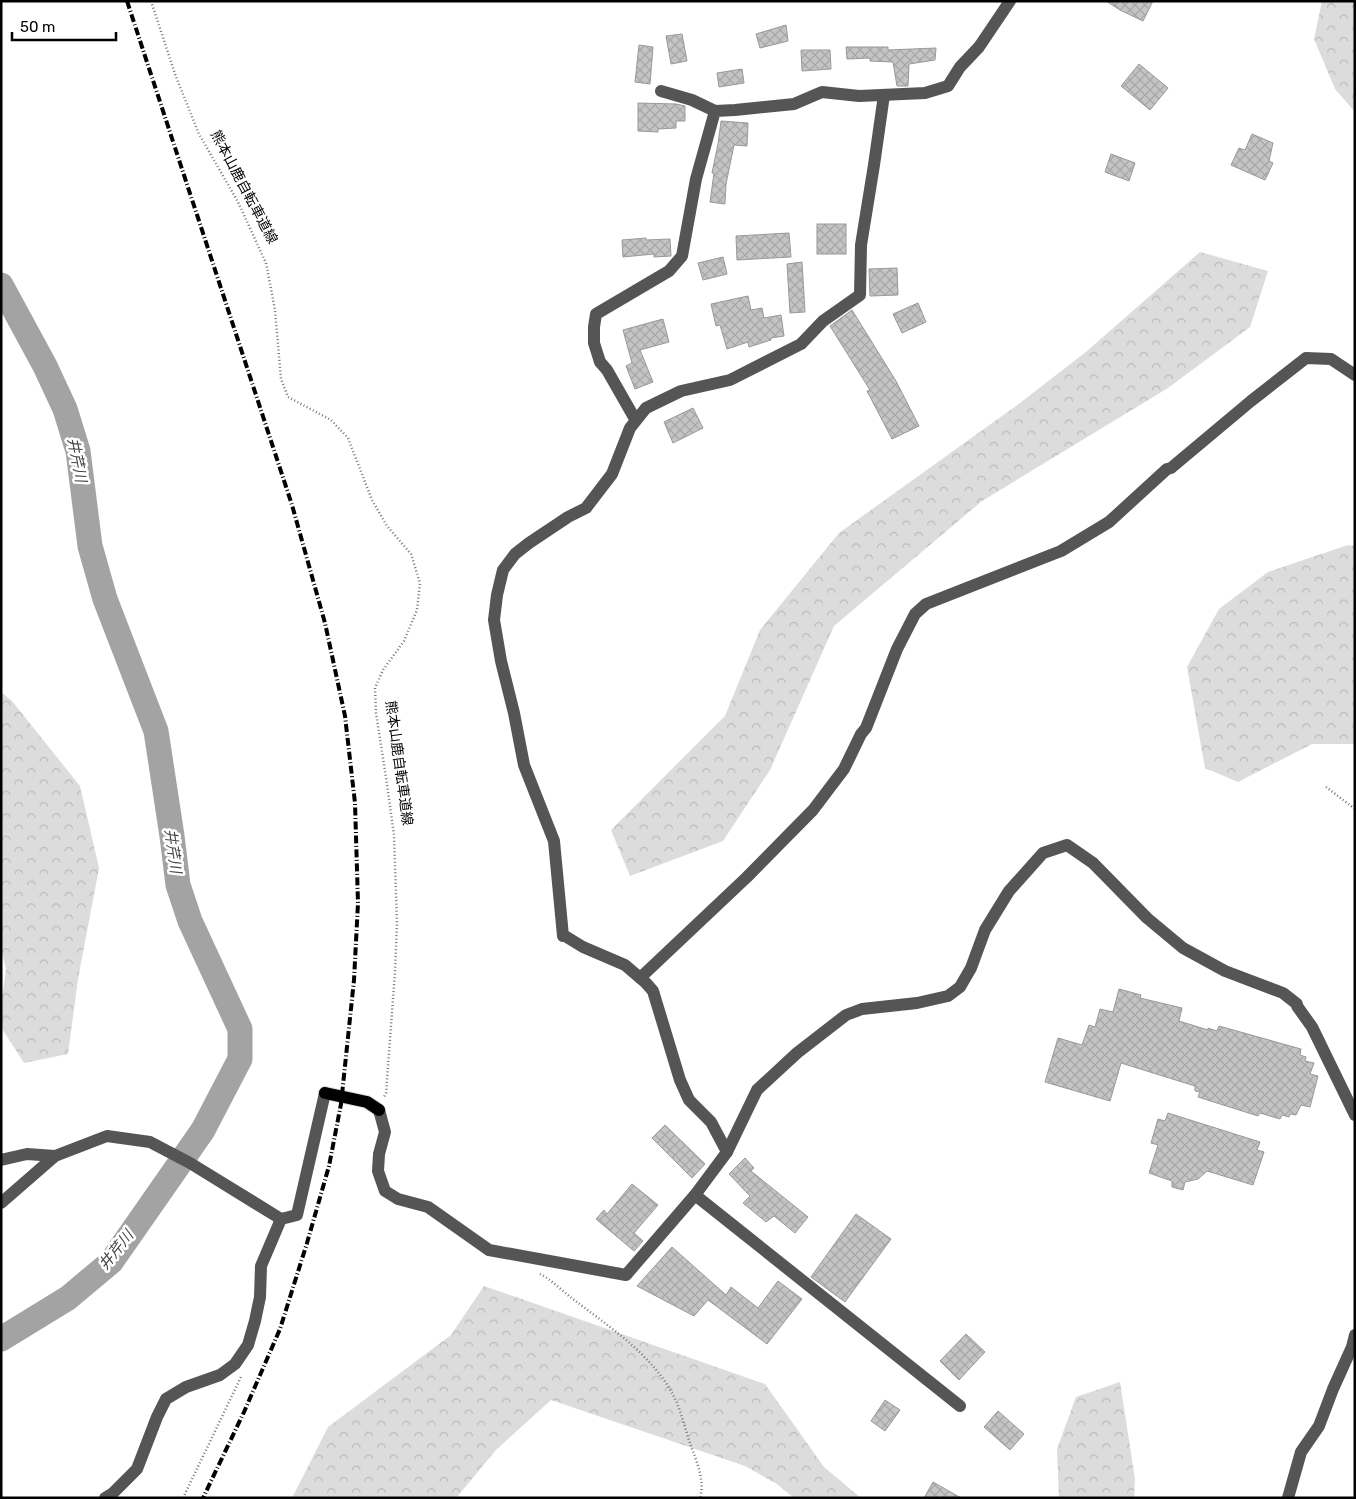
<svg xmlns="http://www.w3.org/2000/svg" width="1356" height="1499" font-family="Rubik,'Noto Sans JP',sans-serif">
	<defs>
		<pattern id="forest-crowns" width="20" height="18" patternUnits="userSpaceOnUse" patternTransform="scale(1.25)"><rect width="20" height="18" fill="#dcdcdc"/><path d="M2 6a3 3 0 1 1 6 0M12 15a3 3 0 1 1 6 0" fill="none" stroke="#bbb"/></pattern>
		<pattern id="building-cross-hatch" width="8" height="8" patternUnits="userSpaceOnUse" patternTransform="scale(1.25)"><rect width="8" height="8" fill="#c4c4c4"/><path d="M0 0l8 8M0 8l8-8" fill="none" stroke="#a7a7a7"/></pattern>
	</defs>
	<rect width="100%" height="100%" fill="#fff"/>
	<!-- forest -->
	<g fill="url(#forest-crowns)">
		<path d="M1322,1h33v111l-20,-23 -21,-50z"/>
		<path d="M1200,252l68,19 -18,56 -82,61 -186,113 -148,125 -64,144 -47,71 -93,35 -19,-46 114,-114 35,-86 79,-97 181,-130 67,-52z"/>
		<path d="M1348,545l7,1v198h-43l-74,38 -33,-14 -18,-101 32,-58 49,-37z"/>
		<path d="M1,692l11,9 68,85 19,82 -21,111 -10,75 -44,9 -23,-36v-22l5,-36 -5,-21z"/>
		<path d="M484,1286l281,98 59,83 37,31h-67l-17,-14 -32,-18 -194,-66 -55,50 -40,48h-164l36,-71 123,-92z"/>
		<path d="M1120,1382l15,97 -1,19h-75l-2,-49 19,-52z"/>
	</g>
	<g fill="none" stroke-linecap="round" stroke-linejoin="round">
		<!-- river -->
		<path stroke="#a3a3a3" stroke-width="25" d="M1,285l44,81 20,43 13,42 12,95 15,53 51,132 16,105 6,49 12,36 50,108v30l-37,71 -92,132 -43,36 -67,41"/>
	</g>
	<!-- building -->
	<g fill="url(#building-cross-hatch)" stroke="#999">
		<path d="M1106,1h47l-10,20 -23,-11z"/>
		<path d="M786,25l2,16 -28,7 -4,-14z"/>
		<path d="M682,34l5,27 -16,3 -5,-28z"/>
		<path d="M639,45l14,2 -3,37 -15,-2z"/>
		<path d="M846,47h42v3l48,-2 -1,12 -26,4 -1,22h-11l-4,-24 -23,-1v-3l-23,1z"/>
		<path d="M801,50h29l1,19 -29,2z"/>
		<path d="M1139,64l29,24 -18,22 -29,-24z"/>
		<path d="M742,69l2,14 -25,4 -2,-14z"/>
		<path d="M638,103l38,1 9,2v15h-9v7l-18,1v3l-20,-1z"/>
		<path d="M721,121l27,2 -1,23 -13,-1 -8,39 -1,20 -15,-2 4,-29h-2l6,-29z"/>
		<path d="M1252,134l21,9 -4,18 4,2 -8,17 -34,-15 8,-17 6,2z"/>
		<path d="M1111,154l24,9 -6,18 -24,-9z"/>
		<rect x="817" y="224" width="29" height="30"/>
		<path d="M789,233l2,24 -54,3 -1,-24z"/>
		<path d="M646,238v2l24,-1 1,17 -17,1v-3l-31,3 -1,-17z"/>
		<path d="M723,257l4,17 -24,6 -5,-17z"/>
		<path d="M802,262l3,50 -15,1 -3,-49z"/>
		<path d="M897,268l1,27 -28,1 -1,-27z"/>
		<path d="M748,296l3,14 11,-2 2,10 17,-3 3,21 -13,2v2l-22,7 -1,-5 -21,7 -7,-24 -4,1 -5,-22z"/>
		<path d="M918,303l8,19 -24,11 -9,-19z"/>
		<path d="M852,310l44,71 23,45 -27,13 -25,-48 3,-1 -40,-64z"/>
		<path d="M663,319l6,23 -29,8 13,32 -18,7 -9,-23 6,-3 -9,-33z"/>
		<path d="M693,408l10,20 -30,15 -9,-21z"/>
		<path d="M1119,989l22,6 -1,3 42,10 -3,13 29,9v-2l9,3 2,-5 82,23 -1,6 6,2 -1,4 9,2 -4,11 8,2 -8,31 -9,-2 -5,10 -6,-1 -1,3 -7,-2 -2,4 -20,-6 -2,3 -60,-19 2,-5 -5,-1v-5l-74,-23 -11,38 -65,-19 13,-44 24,7 7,-20 6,2 5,-18 13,3z"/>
		<path d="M1168,1113l92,29 -3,8 7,2 -11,33 -46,-14 -9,8 -13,3 -2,8 -11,-3v-6l-23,-8 9,-28 -7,-2 7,-24 7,2z"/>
		<path d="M665,1125l40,39 -13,14 -40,-40z"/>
		<path d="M745,1158l9,10 -3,3 57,46 -13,16 -21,-17 -8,6 -23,-19 7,-7 -21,-22z"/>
		<path d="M632,1184l26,21 -24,28 9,8 -9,10 -38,-32 8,-9 3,4z"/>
		<path d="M856,1214l35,25 -46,63 -34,-25z"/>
		<path d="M672,1247l54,48 5,-8 27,21 20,-27 24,18 -35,45 -59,-44 -14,16 -57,-30z"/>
		<path d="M966,1334l19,18 -26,28 -19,-19z"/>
		<path d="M885,1400l15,10 -15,21 -14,-10z"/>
		<path d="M998,1411l26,23 -14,16 -26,-23z"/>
		<path d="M933,1482l28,16h-37z"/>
	</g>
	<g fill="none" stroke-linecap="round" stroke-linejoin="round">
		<defs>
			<path id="major" d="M325,1093l42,9 12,8"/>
		</defs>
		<!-- major casing -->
		<use href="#major" stroke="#dbdbdb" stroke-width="14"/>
		<!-- path -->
		<g stroke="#777" stroke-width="2.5" stroke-dasharray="1 2.5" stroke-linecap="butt">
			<path d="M151,1l25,76 23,57 39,68 28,61 9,47 6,69 7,18 43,23 17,18 24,62 15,26 24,28 9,29 -3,27 -13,31 -21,29 -8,18 1,25 11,71 7,51 3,89 -2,48 -9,121 -2,4"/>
			<path d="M1326,787l29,22"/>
			<path d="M540,1274c12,6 22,17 33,25 35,27 77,54 99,94 9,16 13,36 19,53 6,17 14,34 9,52"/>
			<path d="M183,1498l58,-121"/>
		</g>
		<!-- minor -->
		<g stroke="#555" stroke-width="12">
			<path d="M661,91l31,9 23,11"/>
			<path d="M635,419l-28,-49 -7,-8 -6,-19v-16l2,-13 73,-43 13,-15 14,-77 19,-68 20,-1 59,-6 28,-12 37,4 66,-3 23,-7 12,-19 19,-20 31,-46"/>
			<path d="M640,978l107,-101 66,-67 31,-41 17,-35 5,-6 31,-79 18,-35 11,-10 135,-53 48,-29 58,-53 4,-1 80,-67 55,-43 25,1 24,16"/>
			<path d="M379,1110l6,22 -6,22 -1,17 7,20 13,8 30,8 61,43 137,25 69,-80 32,-43 30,-62 40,-37 49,-38 16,-6 55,-6 31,-7 12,-9 11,-19 14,-38 24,-39 34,-38 24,-8 26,18 54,55 36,30 42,23 58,22 14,11v2l15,21 43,88"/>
			<path d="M727,1152l-16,-30 -22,-22 -9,-20 -27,-89 -7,-8 -21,-18 -42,-18 -18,-11h-2l-9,-95 -30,-76 -10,-52 -13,-52 -7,-41 3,-25 6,-25 12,-16 14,-11 39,-26 18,-9 26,-34 18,-46 16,-20 35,-17 49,-11 71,-36 22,-23 37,-26 1,-50 13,-80 10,-70"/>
			<path d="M1,1160l26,-6 28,2"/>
			<path d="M695,1195l265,211"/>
			<path d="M1,1203l54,-47 52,-20 43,6 40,21 91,56"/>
			<path d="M105,1498l8,-5 24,-24 20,-52 9,-18 20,-12 34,-12 15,-11 13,-19 7,-24 5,-24 1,-31 20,-47 16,-4 28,-122"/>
			<path d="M1288,1498l13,-46 18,-26 14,-37 19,-42 3,-12"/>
		</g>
		<!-- major -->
		<use href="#major" stroke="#000" stroke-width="12"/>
		<!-- rail -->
		<path stroke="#000" stroke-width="4" stroke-dasharray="8 2.5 1 2.5" stroke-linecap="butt" d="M127,1l165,504 33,118 20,93 10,87 3,100 -4,77 -13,124 -12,62 -22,77 -27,86 -36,83 -41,86"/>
	</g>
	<g text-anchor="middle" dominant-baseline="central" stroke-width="5" stroke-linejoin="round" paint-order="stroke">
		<!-- street labels -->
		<g font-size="14" fill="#000" stroke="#fff">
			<text transform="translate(244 187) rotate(62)">熊本山鹿自転車道線</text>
			<text transform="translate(399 763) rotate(82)">熊本山鹿自転車道線</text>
		</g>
		<!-- water labels -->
		<g font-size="15" font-style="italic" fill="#444" stroke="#fff">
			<text transform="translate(77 460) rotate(79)">井芹川</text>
			<text transform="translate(173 851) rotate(82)">井芹川</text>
			<text transform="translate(116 1250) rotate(-51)">井芹川</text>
		</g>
	</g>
	<!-- border -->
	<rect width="1356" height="1499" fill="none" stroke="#000000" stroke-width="5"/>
	<!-- scale -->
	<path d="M12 32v8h104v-8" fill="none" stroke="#000000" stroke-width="2.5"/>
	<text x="20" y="32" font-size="15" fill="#000000" stroke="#ffffff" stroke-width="4" paint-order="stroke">50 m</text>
</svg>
